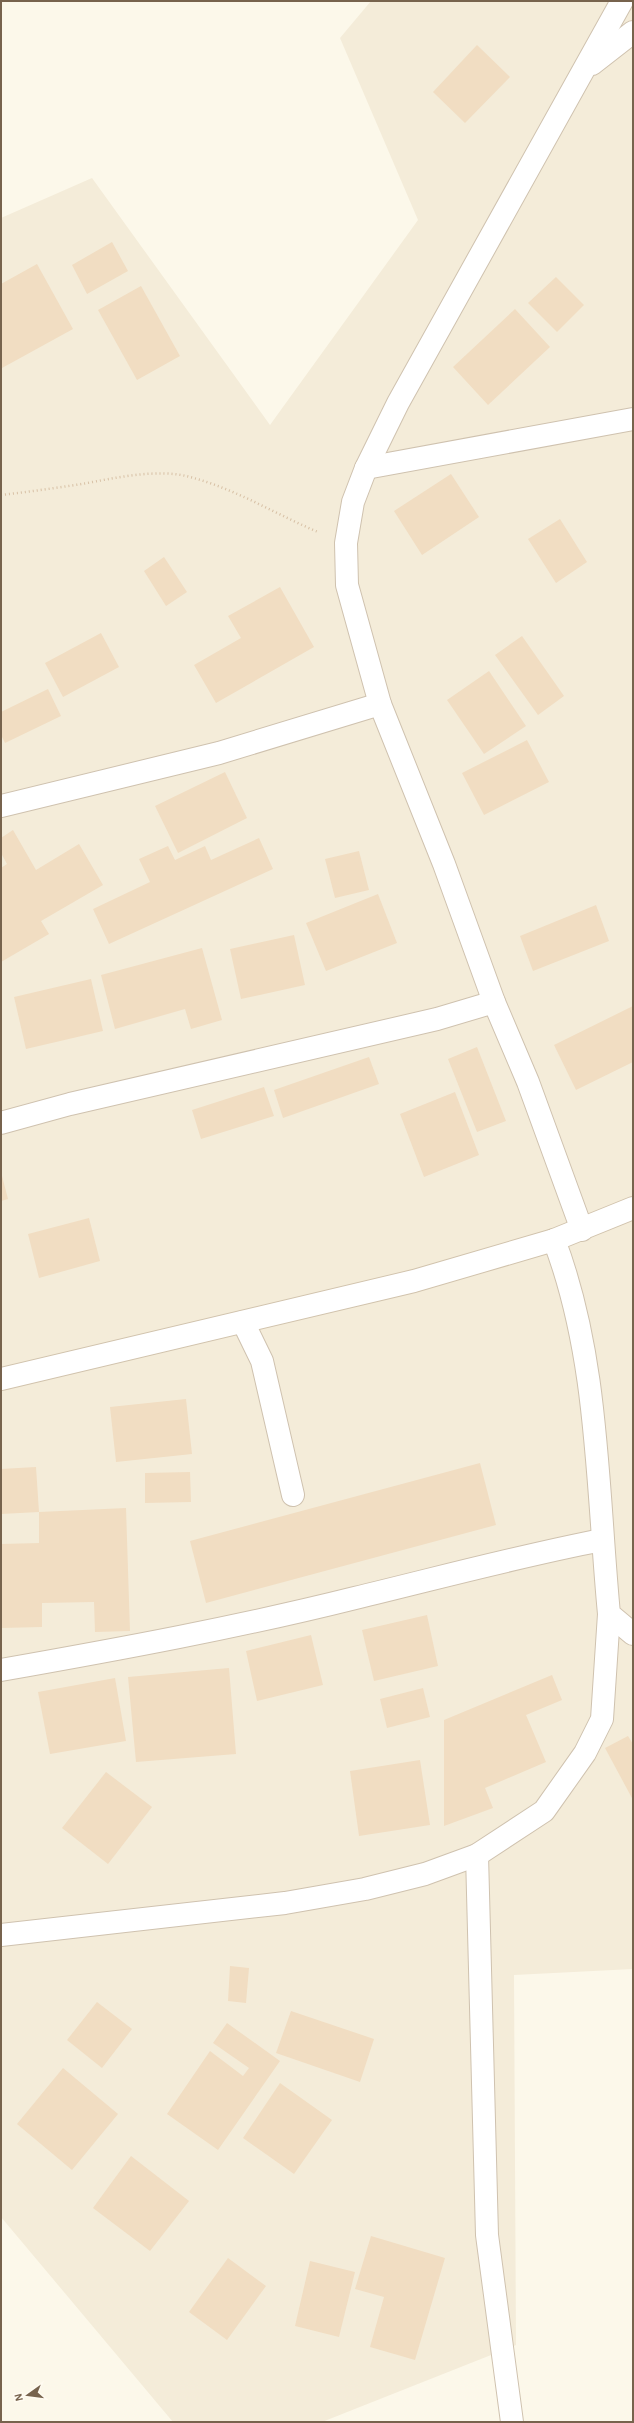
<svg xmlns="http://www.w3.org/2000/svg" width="634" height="2423" font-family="'Alegreya Sans',sans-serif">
	<rect width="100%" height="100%" fill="#fcf8ea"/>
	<!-- residential -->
	<path fill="#f4ecd9" d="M371,1h262v1968l-119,6 2,370 -194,77h-149l-172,-205v-1999l91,-40 178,247 148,-205 -78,-182z"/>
	<!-- building -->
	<g fill="#f1ddc2">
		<path d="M477,45l33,32 -45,46 -32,-31z"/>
		<path d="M112,242l16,29 -41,23 -15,-29z"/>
		<path d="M37,264l36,65 -71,39 -1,-84z"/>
		<path d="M556,277l28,28 -27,27 -29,-29z"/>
		<path d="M141,286l39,70 -43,24 -39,-70z"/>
		<path d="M515,309l35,38 -62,58 -35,-38z"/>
		<path d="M451,474l28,43 -57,38 -28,-44z"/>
		<path d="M560,519l27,43 -31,21 -28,-44z"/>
		<path d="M164,557l23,35 -21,14 -22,-35z"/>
		<path d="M280,587l34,60 -98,56 -22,-38 47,-27 -13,-22z"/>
		<path d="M101,633l18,34 -56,30 -18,-34z"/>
		<path d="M522,636l42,60 -26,19 -43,-60z"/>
		<path d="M489,671l37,55 -42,28 -37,-54z"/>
		<path d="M48,689l13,27 -56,27 -4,-8v-23z"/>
		<path d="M527,740l22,42 -65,33 -22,-42z"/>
		<path d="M225,772l22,46 -69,35 -23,-47z"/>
		<path d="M13,830l23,40 43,-26 24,41 -62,36 8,13 -48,28v-94l6,-4 -6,-11v-15z"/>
		<path d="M259,838l14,31 -164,75 -16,-35 57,-27 -11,-23 29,-13 7,14 30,-14 6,14z"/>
		<path d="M359,851l10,39 -34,8 -10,-39z"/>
		<path d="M378,894l19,49 -71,28 -20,-48z"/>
		<path d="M596,905l13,36 -76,30 -13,-35z"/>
		<path d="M294,935l11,50 -64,14 -11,-50z"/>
		<path d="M202,948l20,72 -31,9 -6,-20 -70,20 -14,-54z"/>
		<path d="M91,979l12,52 -77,18 -12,-52z"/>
		<path d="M633,1006v56l-57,28 -22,-45z"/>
		<path d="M477,1047l29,74 -29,11 -29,-73z"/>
		<path d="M369,1057l10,27 -96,34 -9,-28z"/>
		<path d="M264,1087l10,29 -73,23 -9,-29z"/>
		<path d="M455,1092l24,63 -55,22 -24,-63z"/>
		<path d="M1,1172l7,27 -7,2z"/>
		<path d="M89,1218l11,43 -61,17 -11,-44z"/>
		<path d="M186,1399l6,55 -76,8 -6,-55z"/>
		<path d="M480,1463l16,62 -290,78 -16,-62z"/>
		<path d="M36,1467l3,45 -38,2v-45z"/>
		<path d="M190,1472l1,30 -46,1v-30z"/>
		<path d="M126,1508l4,123 -35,1 -1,-30 -52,1v24l-41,1v-84l38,-1v-31z"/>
		<path d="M427,1615l11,51 -64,15 -12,-51z"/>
		<path d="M311,1635l12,50 -66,16 -11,-50z"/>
		<path d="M229,1668l7,86 -100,8 -8,-85z"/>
		<path d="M552,1675l10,25 -36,15 20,47 -61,26 8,20 -49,18v-106z"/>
		<path d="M115,1678l11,63 -76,13 -12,-62z"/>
		<path d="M423,1688l7,29 -43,11 -7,-29z"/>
		<path d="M628,1736l5,8v56l-28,-52z"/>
		<path d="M420,1760l10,65 -71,11 -9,-65z"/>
		<path d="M106,1772l46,35 -44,57 -46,-36z"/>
		<path d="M230,1966l19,2 -3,35 -18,-2z"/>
		<path d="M97,2002l35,27 -30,39 -35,-28z"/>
		<path d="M291,2011l83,28 -14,43 -84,-29z"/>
		<path d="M227,2023l53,38 -62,89 -51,-36 43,-63 33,25 6,-8 -36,-25z"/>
		<path d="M63,2068l55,46 -46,56 -55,-46z"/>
		<path d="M280,2083l52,37 -38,54 -51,-36z"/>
		<path d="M131,2156l58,45 -39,50 -57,-43z"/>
		<path d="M371,2236l74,22 -30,102 -45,-13 14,-50 -29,-8z"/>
		<path d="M228,2258l38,28 -39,54 -38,-28z"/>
		<path d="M310,2261l45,11 -16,65 -44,-11z"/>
	</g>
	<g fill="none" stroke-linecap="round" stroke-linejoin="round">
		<defs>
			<g id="minor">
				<path d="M592,64l41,-32"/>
				<path d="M366,468l267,-49"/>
				<path d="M1,806l218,-53 161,-49"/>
				<path d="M1,1123l69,-19 367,-85 57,-17"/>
				<path d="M582,1230l-54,-148 -34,-80 -50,-138 -64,-160 -33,-119 -1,-42 7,-41 13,-34 32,-65 224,-402"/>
				<path d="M554,1240c45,118 43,249 55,374l24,20"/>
				<path d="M243,1322l19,39 31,134"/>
				<path d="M1,1670c119,-21 238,-43 354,-72 83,-20 164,-42 247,-58"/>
				<path d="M477,1855l10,380 25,187"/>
				<path d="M1,1935l284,-32 80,-14 60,-15 52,-19 67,-44 41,-58 17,-34 7,-105"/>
			</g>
			<path id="secondary" d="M1,1379l413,-98 140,-41 79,-32"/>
		</defs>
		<!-- minor casing -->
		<use href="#minor" stroke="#cfc2af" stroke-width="24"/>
		<!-- secondary casing -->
		<use href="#secondary" stroke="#d1c3ad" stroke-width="24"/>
		<!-- path -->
		<path stroke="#d7c0a5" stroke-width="2.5" stroke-dasharray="1 3" stroke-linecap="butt" d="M1,495c27,-3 54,-7 81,-11 32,-6 77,-16 108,-7 46,12 85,37 128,55"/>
		<!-- minor -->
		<use href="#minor" stroke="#fff" stroke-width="22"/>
		<!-- secondary -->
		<use href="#secondary" stroke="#fff" stroke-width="22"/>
	</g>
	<!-- border -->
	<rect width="634" height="2423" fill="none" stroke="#77634d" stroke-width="4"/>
	<!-- north arrow -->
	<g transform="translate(28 2395) rotate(256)" stroke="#fffbf1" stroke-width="3" paint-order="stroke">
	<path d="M0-3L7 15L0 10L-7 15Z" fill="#77634d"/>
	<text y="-6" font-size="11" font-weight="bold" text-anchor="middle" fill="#77634d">N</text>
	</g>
</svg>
